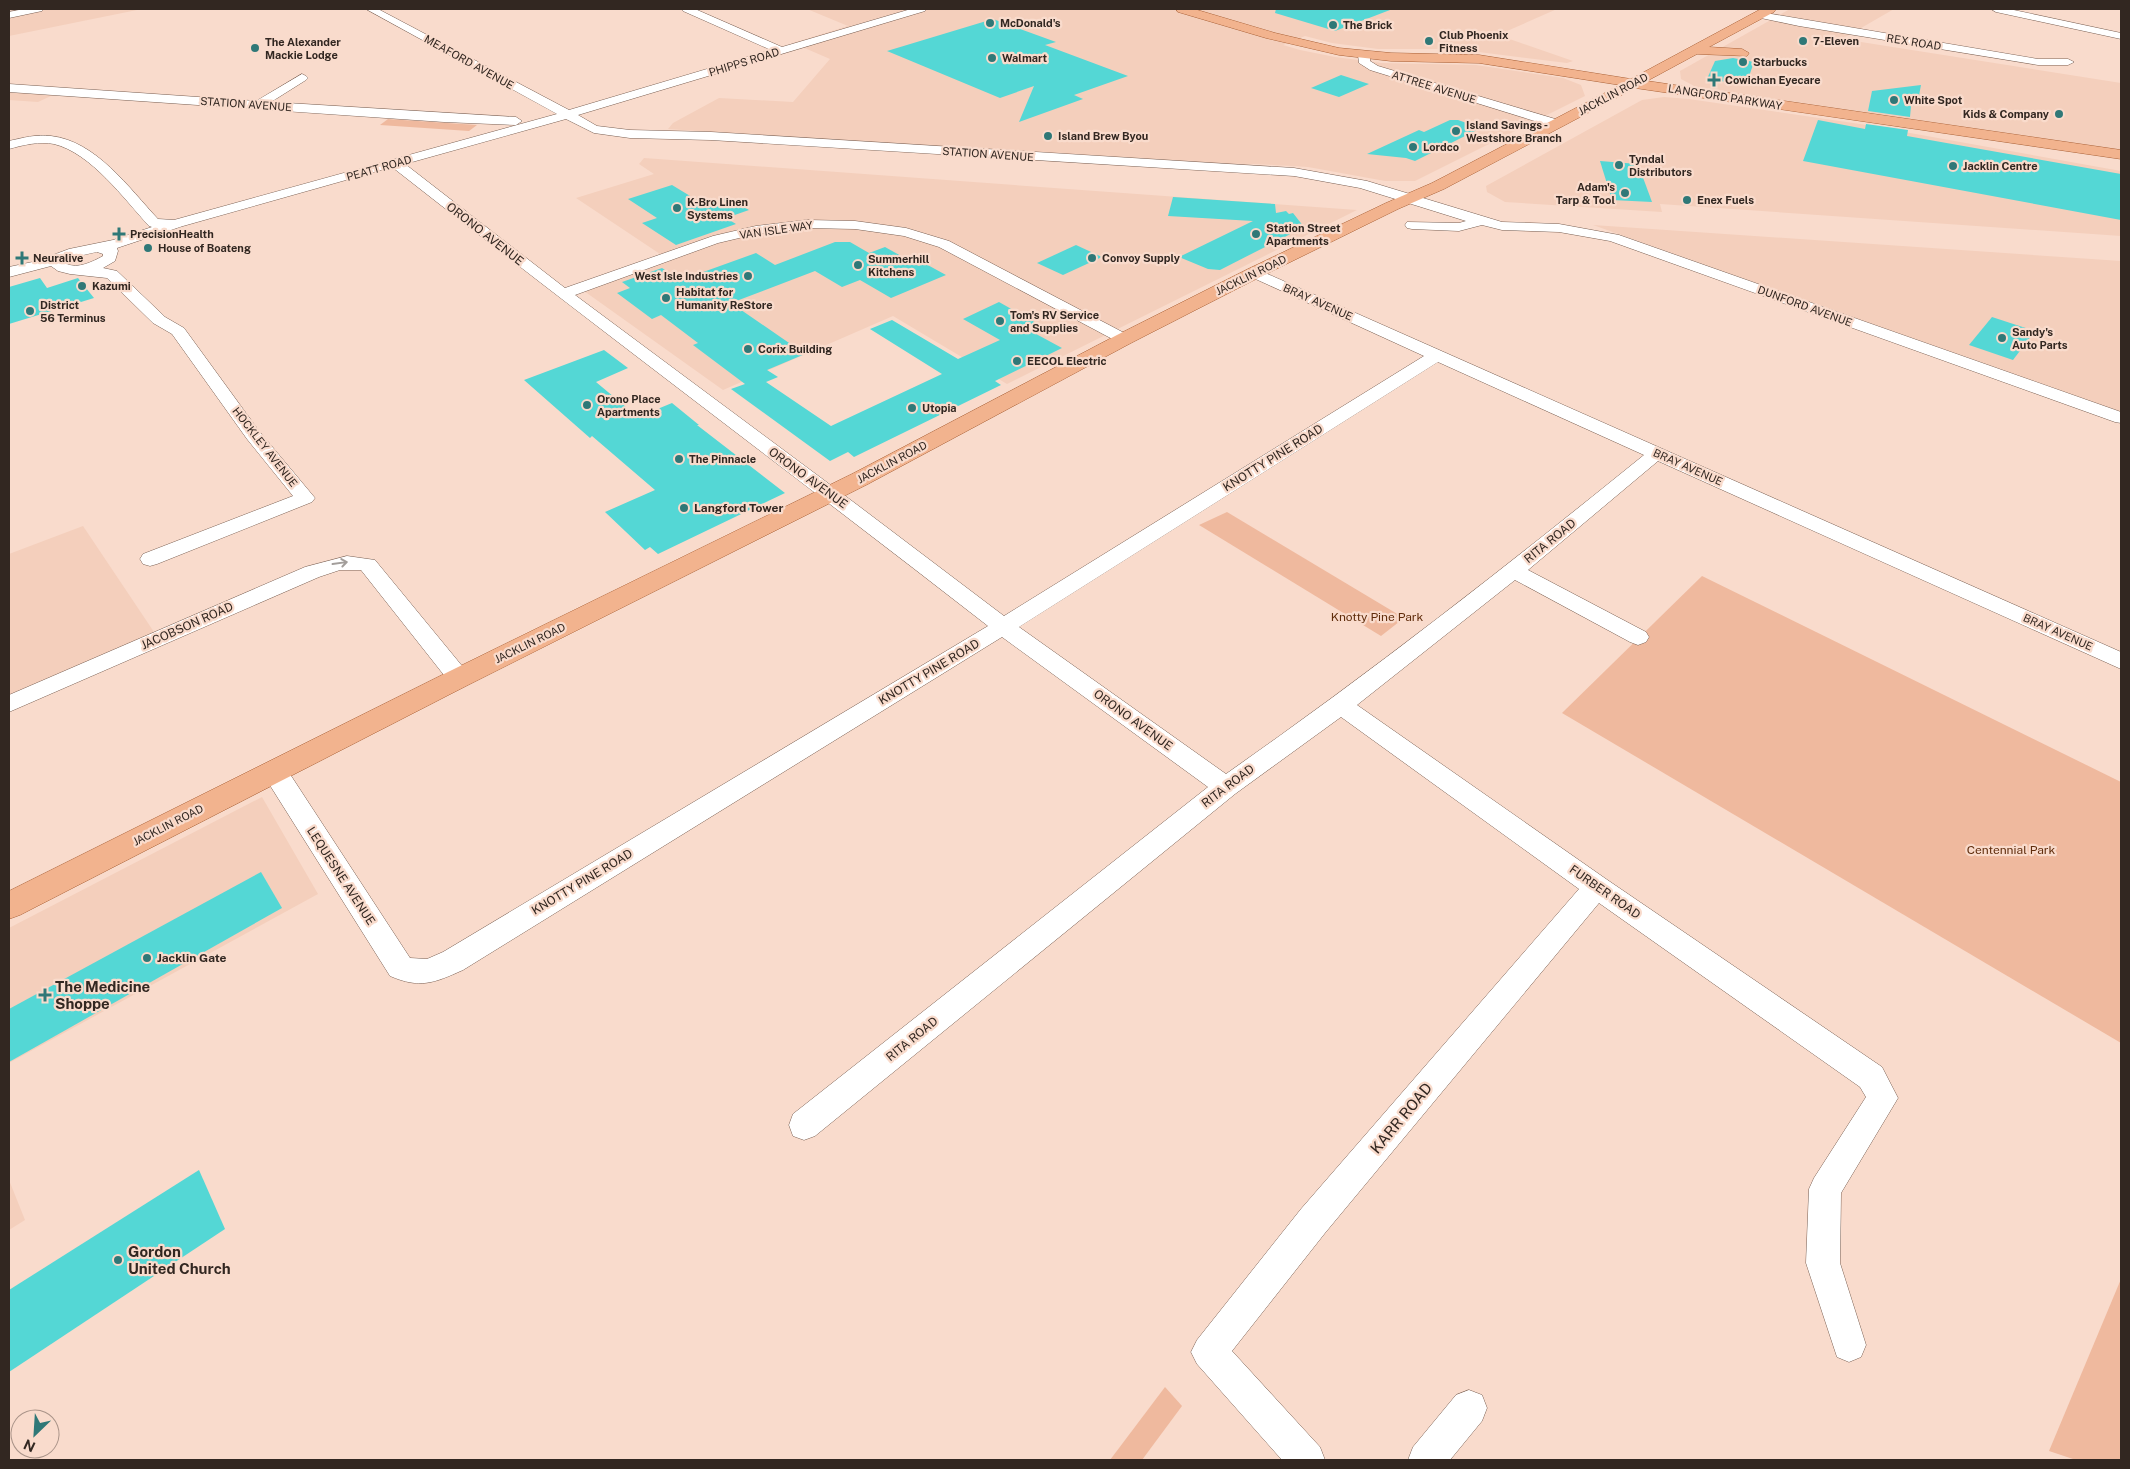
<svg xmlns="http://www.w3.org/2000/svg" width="2130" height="1469" font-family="'Public Sans',sans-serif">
	<rect width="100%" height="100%" fill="#f9dbcc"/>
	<!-- built -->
	<g fill="#f4cfbc">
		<path d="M42,9h100l-133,27v-20z"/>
		<path d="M807,9h750l-59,26 75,26 -6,2 -112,-14h-77l-46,-6 -27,-7 -22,9 17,5 35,7 46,6 95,2 87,13 18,7 4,11 -170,85h-30l-77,-14 -51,-3 -88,-1 -501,-34 5,-6 46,-25 74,4 37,-43 -37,-16 55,-17z"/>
		<path d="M1790,9h104l-52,30 279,44v67l-425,-63 -15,-8 -1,-8z"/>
		<path d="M9,92l44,3 -15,7 -29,-2z"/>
		<path d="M1664,97l25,2 171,25 261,47v65l-461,-32 2,8 -157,-10 -18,-10 -1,-6 156,-86z"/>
		<path d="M644,158l713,52 -350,174 -114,-68 -170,74 -139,-99 85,-31 -93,-62 78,-24 -15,-10z"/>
		<path d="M1593,225l528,36v151z"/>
		<path d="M83,526l79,118 -153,68v-158z"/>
		<path d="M262,797l56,97 -309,169v-135z"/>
		<path d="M9,1180l16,40 -16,10z"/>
	</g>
	<!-- green -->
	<g fill="#efb99e">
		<path d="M388,119l89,6 -8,6 -89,-6z"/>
		<path d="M1227,512l177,106 -23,18 -182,-111z"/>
		<path d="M1702,576l419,206v261l-559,-330z"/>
		<path d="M2121,1279v181h-45l-27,-9z"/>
		<path d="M1165,1387l17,19 -40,54h-32z"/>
	</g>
	<!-- building -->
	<g fill="#54d7d5">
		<path d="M1276,9h114v1l-55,21 -60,-18z"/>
		<path d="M993,19l63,23 -11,3 83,31 -54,19 9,4 -64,23 15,-36 -34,12 -113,-47z"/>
		<path d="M1733,58l21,4 -8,23 -39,-6 8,-18z"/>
		<path d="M1341,75l28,9 -30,13 -28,-9z"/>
		<path d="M1921,85l-4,21h-6l-1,11 -42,-6 4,-20z"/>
		<path d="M1450,120h8l23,8 -66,33 -9,-3 -39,-4 52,-24 5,2z"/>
		<path d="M1818,120l47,9 1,-5 42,6 -1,6 214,38v46l-318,-59z"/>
		<path d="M1600,161l38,3 14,38 -40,-2z"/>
		<path d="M672,185l33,20 22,-8 22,13 -23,8 10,6 -60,21 -34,-22 15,-5 -29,-19z"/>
		<path d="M1173,197l102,7 1,9 10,-2 3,3 4,-1 11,14 -84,43 -12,-1 -29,-12 74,-36 -85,-5z"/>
		<path d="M835,242h15l19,11 16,-6 34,19 5,-3 22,12 -55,23 -31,-18 -18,7 -27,-16 -84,32 74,51 -38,16 11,7 -12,5 65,44 111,-52 -72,-45 22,-9 66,39 42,-19 -37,-21 36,-17 37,21 -11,5 37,20 -67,33 6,4 -147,72 -6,-5 -18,9 -99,-72 14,-5 -52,-39 5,-2 -37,-28 -9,4 -35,-26 13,-5 -8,-6 40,-14 19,12 75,-27 19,12z"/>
		<path d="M1076,245l26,12 -39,18 -26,-12z"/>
		<path d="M40,278l7,10 31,-10 16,20 -85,26v-37z"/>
		<path d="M1992,317l43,14 -22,29 -44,-15z"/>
		<path d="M604,350l24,18 -32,14 42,35 34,-14 27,22h-2l88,68 -127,61 -8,-7 -5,3 -40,-38 50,-22 -63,-54 -2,2 -66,-58z"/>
		<path d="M261,872l21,36 -273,154v-53z"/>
		<path d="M199,1170l26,59 -216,143v-82z"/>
	</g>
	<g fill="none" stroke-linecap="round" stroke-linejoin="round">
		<defs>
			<g id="minor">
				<path d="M24,9h19l-1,2 -33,7v-6z"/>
				<path d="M366,9h12l191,101 202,-60 -88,-39 -1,-2h13l87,38 129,-38h15l-1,2 -347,104 19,11 33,4 81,2 583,36 73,13 135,41 57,2 60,11 502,177v11l-6,-1 -505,-181 -51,-9 -57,-2 -20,-5 -23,6 -47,-2 -5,-1 -2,-3 2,-3 52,1 7,-2 -106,-33 -66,-12 -583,-36 -81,-2 -36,-5 -28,-14 -161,45 160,124 148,-52 43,-10 51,-6 48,1 51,7 43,13 181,95 2,3 -2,3h-12l-179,-95 -35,-11 -49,-7 -48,-1 -51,6 -38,9 -143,52 281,209 148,112 420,-260 -175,-80 -3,-3 3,-3 5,-2 867,384v17l-463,-208 -130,109 118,62 3,5 -3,5 -8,3 -8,-3 -115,-62 -158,125 249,174 276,188 16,31 -57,95 -1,70 26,82 -5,12 -12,5 -12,-5 -31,-94 3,-74 5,-11 52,-81 -6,-10 -261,-184 -274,330 -93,118 88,96 5,13h-43l-85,-96 -6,-12 6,-12 104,-131 278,-320 -238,-172 -106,77 -420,342 -11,4 -11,-4 -4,-11 4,-11 415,-327 -206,-150 -539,333c-29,13 -43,19 -73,6l-124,-197 -3,-7 3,-7 9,-2 9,2 126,193 17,1 16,-7 545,-326c-198,-154 -399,-304 -596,-459l-209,59 -66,22 1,3 -3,10 -12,7 14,3 48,46 19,11 75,103 56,67 -3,4 -155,62 -7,2 -7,-2 -3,-5 3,-5 150,-58 -46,-57 -75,-105 -19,-11 -46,-45 -37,-4 -12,-3 -7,-5 -42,11v-10l28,-6 32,-12 44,-9 39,-13 -3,-1c-25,-27 -58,-73 -95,-82 -14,-3 -31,1 -45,5v-8c13,-3 28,-7 42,-5 45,5 78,52 107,83l16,1 383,-106zM97,252l6,2v2c-11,6 -25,13 -36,8l12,-8zM1438,362l206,93c-137,111 -274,218 -418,319l-207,-147z"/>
				<path d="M1991,9h18l112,24v6l-125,-27z"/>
				<path d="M1760,12l278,47h30l6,3 -6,3h-30l-239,-39 -43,-9 -1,-2z"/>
				<path d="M1364,52l6,3v6l8,5 184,55 2,3 -6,4 -4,-1 -184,-57 -11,-7 -1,-8z"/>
				<path d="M302,74l4,2 2,2 -2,2 -35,22 245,15 6,4 -6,4 -72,-3 -435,-30v-8l247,17z"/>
				<path d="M347,556l28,4 92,112 3,6 -3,6 -8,2 -8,-2 -90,-114h-21l-21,7 -310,135v-17l296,-128z"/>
				<path d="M1469,1390l13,5 5,13 -5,13 -32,39h-42l5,-13 43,-52z"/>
			</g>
			<path id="major" d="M1176,9h18l81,24 64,15 52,5 88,2 152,24 130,-70h15l-2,3 -65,35 33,2 7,4 -2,3 -50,-2 -50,27 474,69v9l-486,-71 -191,101 -46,20 -138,68 -129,66 -263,141 -400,201 -448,230 -11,4v-28l441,-220 402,-197 265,-139 131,-66 138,-66 46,-20 188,-98 -141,-22 -88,-2 -52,-6 -73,-17 -88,-26z"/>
		</defs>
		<!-- minor casing -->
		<use href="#minor" stroke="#7a6053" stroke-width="1"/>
		<!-- major casing -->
		<use href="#major" stroke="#a96137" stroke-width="1"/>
		<!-- minor -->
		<use href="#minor" fill="#fff" fill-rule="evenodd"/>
		<!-- major -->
		<use href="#major" fill="#f2b38e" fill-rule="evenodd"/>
	</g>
	<!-- one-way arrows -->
	<defs><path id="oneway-shaft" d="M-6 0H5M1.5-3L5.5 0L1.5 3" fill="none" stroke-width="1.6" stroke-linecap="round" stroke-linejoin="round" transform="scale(1.25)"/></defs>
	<use stroke="#a39e9b" href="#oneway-shaft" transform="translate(340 563) rotate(-8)"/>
	<!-- markers -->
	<g fill="#2f7877" stroke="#f9dbcc" stroke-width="2">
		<circle cx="990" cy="23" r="5"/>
		<circle cx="1333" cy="25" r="5"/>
		<circle cx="1429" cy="41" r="5"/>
		<circle cx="1803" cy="41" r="5"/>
		<circle cx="255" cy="48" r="5"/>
		<circle cx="992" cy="58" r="5"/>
		<circle cx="1743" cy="62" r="5"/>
		<path d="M1711.5 72.5h5v5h5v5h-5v5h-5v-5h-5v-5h5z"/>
		<circle cx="1894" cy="100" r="5"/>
		<circle cx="2059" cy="114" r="5"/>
		<circle cx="1456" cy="131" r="5"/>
		<circle cx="1048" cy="136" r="5"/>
		<circle cx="1413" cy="147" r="5"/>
		<circle cx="1619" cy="165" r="5"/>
		<circle cx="1953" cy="166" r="5"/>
		<circle cx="1625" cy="193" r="5"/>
		<circle cx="1687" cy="200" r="5"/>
		<circle cx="677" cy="208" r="5"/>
		<path d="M116.5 226.5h5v5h5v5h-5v5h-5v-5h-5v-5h5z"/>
		<circle cx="1256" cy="234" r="5"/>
		<circle cx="148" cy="248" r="5"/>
		<path d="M19.5 250.5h5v5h5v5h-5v5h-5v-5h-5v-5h5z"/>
		<circle cx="1092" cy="258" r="5"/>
		<circle cx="858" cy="265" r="5"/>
		<circle cx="748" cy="276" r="5"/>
		<circle cx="82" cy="286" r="5"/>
		<circle cx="666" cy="298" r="5"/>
		<circle cx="30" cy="311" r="5"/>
		<circle cx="1000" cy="321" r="5"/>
		<circle cx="2002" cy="338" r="5"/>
		<circle cx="748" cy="349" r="5"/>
		<circle cx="1017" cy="361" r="5"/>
		<circle cx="587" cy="405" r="5"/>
		<circle cx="912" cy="408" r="5"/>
		<circle cx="679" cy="459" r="5"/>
		<circle cx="684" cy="508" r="5"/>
		<circle cx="147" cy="958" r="5"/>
		<path d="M42.5 987.5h5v5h5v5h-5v5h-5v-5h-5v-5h5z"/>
		<circle cx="118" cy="1260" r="5"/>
	</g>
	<g text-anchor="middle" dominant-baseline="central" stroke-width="4.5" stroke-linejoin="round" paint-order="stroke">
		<!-- far-poi labels -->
		<g font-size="11" font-weight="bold" fill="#322721" stroke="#f9dbcc" text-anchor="start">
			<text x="1000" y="23">McDonald's</text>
			<text x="1343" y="25">The Brick</text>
			<text x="1439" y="35">Club Phoenix<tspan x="1439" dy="13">Fitness</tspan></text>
			<text x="1813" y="41">7-Eleven</text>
			<text x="265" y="42">The Alexander<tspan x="265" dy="13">Mackie Lodge</tspan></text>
			<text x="1002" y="58">Walmart</text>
			<text x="1753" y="62">Starbucks</text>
			<text x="1725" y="80">Cowichan Eyecare</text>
			<text x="1904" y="100">White Spot</text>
			<text x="2049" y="114" text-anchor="end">Kids &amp; Company</text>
			<text x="1466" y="125">Island Savings -<tspan x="1466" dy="13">Westshore Branch</tspan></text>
			<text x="1058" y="136">Island Brew Byou</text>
			<text x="1423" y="147">Lordco</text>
			<text x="1629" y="159">Tyndal<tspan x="1629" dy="13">Distributors</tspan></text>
			<text x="1963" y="166">Jacklin Centre</text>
			<text x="1615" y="187" text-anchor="end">Adam's<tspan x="1615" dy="13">Tarp &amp; Tool</tspan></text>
			<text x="1697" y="200">Enex Fuels</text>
			<text x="687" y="202">K-Bro Linen<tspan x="687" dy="13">Systems</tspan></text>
			<text x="1266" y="228">Station Street<tspan x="1266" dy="13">Apartments</tspan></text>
			<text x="130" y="234">PrecisionHealth</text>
			<text x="158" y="248">House of Boateng</text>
			<text x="33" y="258">Neuralive</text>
			<text x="1102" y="258">Convoy Supply</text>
			<text x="868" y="259">Summerhill<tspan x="868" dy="13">Kitchens</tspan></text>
			<text x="738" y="276" text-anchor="end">West Isle Industries</text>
			<text x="92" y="286">Kazumi</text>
			<text x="676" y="292">Habitat for<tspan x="676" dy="13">Humanity ReStore</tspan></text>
			<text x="40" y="305">District<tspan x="40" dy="13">56 Terminus</tspan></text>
			<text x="1010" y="315">Tom's RV Service<tspan x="1010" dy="13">and Supplies</tspan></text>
			<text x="2012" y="332">Sandy's<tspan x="2012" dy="13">Auto Parts</tspan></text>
			<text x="758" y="349">Corix Building</text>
			<text x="1027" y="361">EECOL Electric</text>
			<text x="597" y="399">Orono Place<tspan x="597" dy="13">Apartments</tspan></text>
			<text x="922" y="408">Utopia</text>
			<text x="689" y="459">The Pinnacle</text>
		</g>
		<!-- far-street labels -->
		<g font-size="11" fill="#322721" stroke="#f9dbcc">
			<text transform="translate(1914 42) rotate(9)">REX ROAD</text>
			<text transform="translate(469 62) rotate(29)">MEAFORD AVENUE</text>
			<text transform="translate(744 62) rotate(-17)">PHIPPS ROAD</text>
			<text transform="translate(1434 87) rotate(17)">ATTREE AVENUE</text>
			<text transform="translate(1613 94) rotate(-28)">JACKLIN ROAD</text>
			<text transform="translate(1725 97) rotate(9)">LANGFORD PARKWAY</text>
			<text transform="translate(246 104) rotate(4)">STATION AVENUE</text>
			<text transform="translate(988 154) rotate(4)">STATION AVENUE</text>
			<text transform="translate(379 168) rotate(-16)">PEATT ROAD</text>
			<text transform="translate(776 230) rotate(-8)">VAN ISLE WAY</text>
			<text transform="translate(1251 275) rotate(-26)">JACKLIN ROAD</text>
			<text transform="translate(1318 302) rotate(24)">BRAY AVENUE</text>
			<text transform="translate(1805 306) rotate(20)">DUNFORD AVENUE</text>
			<text transform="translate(265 447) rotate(52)">HOCKLEY AVENUE</text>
			<text transform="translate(892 462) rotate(-28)">JACKLIN ROAD</text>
			<text transform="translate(1688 467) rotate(24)">BRAY AVENUE</text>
			<text transform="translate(2058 632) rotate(24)">BRAY AVENUE</text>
			<text transform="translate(530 643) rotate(-26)">JACKLIN ROAD</text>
			<text transform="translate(168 825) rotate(-27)">JACKLIN ROAD</text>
		</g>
		<!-- street labels -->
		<g font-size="12" fill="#322721" stroke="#f9dbcc">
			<text transform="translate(485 234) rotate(38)">ORONO AVENUE</text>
			<text transform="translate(1273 458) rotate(-32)">KNOTTY PINE ROAD</text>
			<text transform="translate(808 478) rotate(36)">ORONO AVENUE</text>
			<text transform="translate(1550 541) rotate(-39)">RITA ROAD</text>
			<text transform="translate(187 626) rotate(-24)">JACOBSON ROAD</text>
			<text transform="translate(929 672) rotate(-31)">KNOTTY PINE ROAD</text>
			<text transform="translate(1133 720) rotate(36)">ORONO AVENUE</text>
			<text transform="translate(1228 786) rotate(-37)">RITA ROAD</text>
			<text transform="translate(341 876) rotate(57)">LEQUESNE AVENUE</text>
			<text transform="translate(582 882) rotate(-31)">KNOTTY PINE ROAD</text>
			<text transform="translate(1605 892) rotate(35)">FURBER ROAD</text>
			<text transform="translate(912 1039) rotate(-39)">RITA ROAD</text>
		</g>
		<!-- poi labels -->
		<g font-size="12" font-weight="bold" fill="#322721" stroke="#f9dbcc" text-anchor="start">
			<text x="694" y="508">Langford Tower</text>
			<text x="157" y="958">Jacklin Gate</text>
		</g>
		<!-- park labels -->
		<g font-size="12" fill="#602d0c" stroke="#f9dbcc">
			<text x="1377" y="617">Knotty Pine Park</text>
			<text x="2011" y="850">Centennial Park</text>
		</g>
		<!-- near-poi labels -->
		<g font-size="15" font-weight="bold" fill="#322721" stroke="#f9dbcc" text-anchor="start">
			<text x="55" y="986">The Medicine<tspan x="55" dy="17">Shoppe</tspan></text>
			<text x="128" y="1251">Gordon<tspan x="128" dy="17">United Church</tspan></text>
		</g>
		<!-- near-street labels -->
		<g font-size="15" fill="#322721" stroke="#f9dbcc">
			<text transform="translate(1401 1118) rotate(-50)">KARR ROAD</text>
		</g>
	</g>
	<!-- border -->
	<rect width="2130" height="1469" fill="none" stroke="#322721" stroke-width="20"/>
	<!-- north arrow -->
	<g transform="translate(35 1434) rotate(205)"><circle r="24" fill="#f9dbcc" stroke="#a99388"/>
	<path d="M0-4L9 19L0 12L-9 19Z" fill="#2f7877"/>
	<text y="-8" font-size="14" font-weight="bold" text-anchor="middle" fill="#322721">N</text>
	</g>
</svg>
